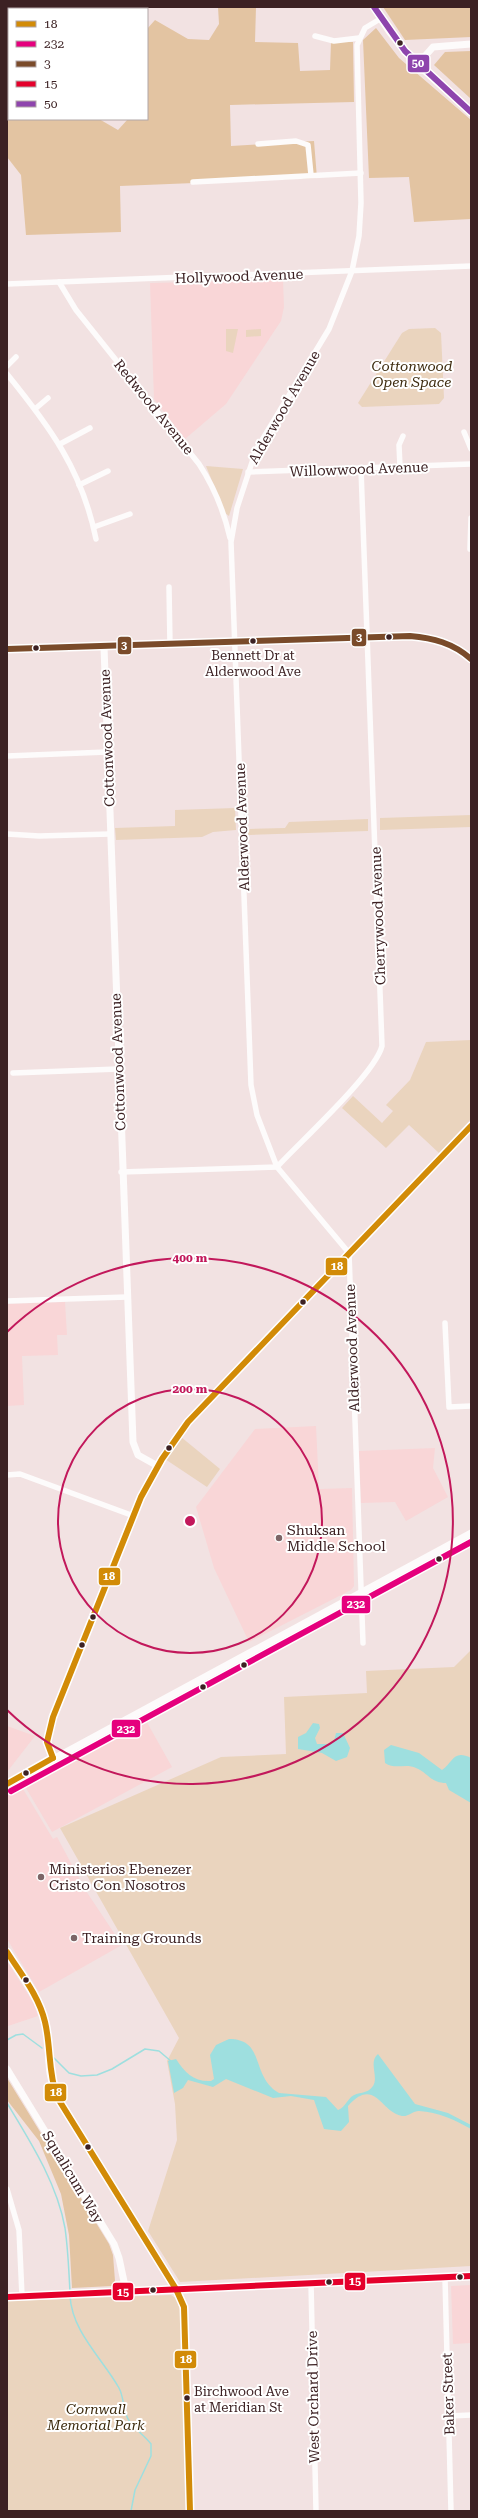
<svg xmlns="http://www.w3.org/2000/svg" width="478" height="2518" font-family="'Roboto Serif',serif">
	<rect width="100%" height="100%" fill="#f2e2e2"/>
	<!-- built -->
	<g fill="#f9d6d7">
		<path d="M283,280l1,27 -3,14 -55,83 -41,35 -31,-40 -4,-116z"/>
		<path d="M65,1302l2,33h-10l1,20 -36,1 2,49 -17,1v-102z"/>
		<path d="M316,1426l3,63 33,-1 2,98 -3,4 -102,52 -35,-74 -18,-61 59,-78z"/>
		<path d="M435,1448l-2,20 15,29 -42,24 -11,-19 -34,1 -2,-52z"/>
		<path d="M144,1717l28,50 -120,65 -29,-49z"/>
		<path d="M7,1726l28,10 -28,36z"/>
		<path d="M20,1784l33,55 4,-2 29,54 36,54 -83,47 -32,-53v-147z"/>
		<path d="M7,1961l27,43 4,12 -30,10z"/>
		<path d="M471,2285v58l-18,1 -2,-58z"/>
	</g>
	<!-- green -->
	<g fill="#ead4be">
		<path d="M435,328l6,5 3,65 -5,6 -77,3 -4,-4 44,-70 7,-4z"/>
		<path d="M226,329h12l-5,24 -7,-2z"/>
		<path d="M261,329v7l-15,1v-7z"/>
		<path d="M206,466l37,3 -14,47 -4,-3z"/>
		<path d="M235,808l1,22 -23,2 -11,5 -86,3 -1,-12 60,-2v-16z"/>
		<path d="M471,815v12l-91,3v-12z"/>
		<path d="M368,819v12l-120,4v-6l37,-1 4,-6z"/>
		<path d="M471,1040v79l-32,34 -30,-28 -23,23 -44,-40 11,-12 29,27 11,-12 -7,-6 24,-25 16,-38z"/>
		<path d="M181,1437l39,32 -13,18 -42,-28z"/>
		<path d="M471,1650v616l-291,16 -32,-51 29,-91 -2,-36 -8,-43 12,-23 -119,-210 161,-71 65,-3 -2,-57 83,-4 -1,-22 88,-4z"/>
		<path d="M171,2295l6,4 4,15 5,197h-179v-210z"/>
	</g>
	<!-- forest -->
	<g fill="#e3c4a2">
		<path d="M218,7h38l-1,35 43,1 2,28 30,-1 1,-28h22l1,60 -124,3 1,41 83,-5 3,37 -197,8 1,46 -95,3 -5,-60 -14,-18v-49l2,-3v14h90l19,11 10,-11h19v-90l8,-9 33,19 21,1 10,-16z"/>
		<path d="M383,7h88v30l-66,3z"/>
		<path d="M376,28l23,30 72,62v99l-57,3 -5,-45 -40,1 -6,-138z"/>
		<path d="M471,51v48l-37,-34 11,-13z"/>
		<path d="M7,2078l102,166 4,11 2,26 -3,5 -40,2 -3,-53 -8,-41 -22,-53 -32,-41z"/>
	</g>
	<!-- water -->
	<g fill="#9edfdf">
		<path d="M313,1723l6,1 1,4 -5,10 2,6h13l4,-3 2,-8h7l7,15 -3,9 -11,4 -14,-8 -24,-4v-12l8,-4z"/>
		<path d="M391,1745l28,8 23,17c11,-7 11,-21 29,-12v45l-22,-13 -3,-7c-15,0 -18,-10 -30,-15 -10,-5 -21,2 -31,-5l-1,-13z"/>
		<path d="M229,2039c37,0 21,37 50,54l47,4 12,13c6,-2 9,-9 13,-13 7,-6 16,-2 22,-11 6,-9 -5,-24 5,-32l37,50 33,9 23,12v4c-16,-9 -33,-17 -52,-18 -6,0 -11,6 -17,5 -21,-3 -27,-40 -54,-10l1,16 -8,9 -17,-2 -10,-29 -23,-4 -18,2 -47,-19 -13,8 -25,-7 -5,8 -9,5 -6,-32 8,-2c9,14 18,23 35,22l3,-2 -4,-24 6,-10z"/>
	</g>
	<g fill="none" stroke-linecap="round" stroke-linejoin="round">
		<!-- stream -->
		<g stroke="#9edfdf" stroke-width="1.5">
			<path d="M7,2040l9,-5 7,-1 19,14"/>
			<path d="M54,2058l15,15 12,3 16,-1 15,-6 33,-20 14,2 13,11"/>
			<path d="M7,2103c23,38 50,80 58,125 3,21 4,43 5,65"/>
			<path d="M70,2296c2,36 32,62 49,92 6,11 3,24 11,34 5,7 17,16 21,22v12l-16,34 -4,21"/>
		</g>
		<!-- street -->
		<g stroke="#fdfbfb" stroke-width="5.5">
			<path d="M315,36l19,5 25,-3"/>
			<path d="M258,144l38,-3 12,4 3,30"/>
			<path d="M193,182l168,-9"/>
			<path d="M59,282l17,28 123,154c15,23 25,47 31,74"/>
			<path d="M7,284l464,-18"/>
			<path d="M7,366l9,-9"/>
			<path d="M7,374c43,53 75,96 89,165"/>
			<path d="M35,409l13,-11"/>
			<path d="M464,432l7,17"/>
			<path d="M60,444l30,-16"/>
			<path d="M400,467l-1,-22 4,-9"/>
			<path d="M248,472l223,-8"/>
			<path d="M79,485l29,-14"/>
			<path d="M94,527l36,-13"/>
			<path d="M470,549l1,-31"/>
			<path d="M169,587l1,58"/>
			<path d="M7,756l100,-4"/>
			<path d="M7,834l32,2 71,-2"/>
			<path d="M13,1073l105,-4"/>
			<path d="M121,1172l156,-5c23,-25 98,-93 105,-121l-21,-577"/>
			<path d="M7,1301l120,-4"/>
			<path d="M445,1323l4,84 22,-1"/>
			<path d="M7,1475l13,-1 111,41"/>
			<path d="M363,1643l-14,-390 -72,-86 -20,-52 -6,-30 -20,-543 6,-34 19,-58 73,-121 23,-58 7,-35 2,-33 -4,-158 8,-17 15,-9"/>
			<path d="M7,2189l12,41 3,66"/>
			<path d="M445,2278l6,233"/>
			<path d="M311,2283l5,228"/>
			<path d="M449,2416l22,-1"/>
		</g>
		<!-- secondary -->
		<g stroke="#fdfbfb" stroke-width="7">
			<path d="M374,7c22,43 61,73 97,105"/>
			<path d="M16,9l1,-2"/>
			<path d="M7,20l2,-3"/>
			<path d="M418,64l15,-17 38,-3"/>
			<path d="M104,647l29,795 5,13 18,10"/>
			<path d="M7,649l403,-13c22,2 44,6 61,23"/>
			<path d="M53,1758l-6,-16 6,-25c19,-46 37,-93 55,-139 22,-58 40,-107 80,-156l283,-296"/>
			<path d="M7,1784l464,-251"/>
			<path d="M7,1952c13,22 33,45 38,70 7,29 -1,45 12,75l119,192 8,18 6,204"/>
			<path d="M7,2069l107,175 5,14 7,33"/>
			<path d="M7,2297l464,-21"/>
		</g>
		<defs>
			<g id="bus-1">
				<path d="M53,1758l-6,-16 6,-25 88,-220 21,-38 26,-37 283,-296"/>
				<path d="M7,1784l46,-26"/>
				<path d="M7,1952c14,22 32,44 38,70 6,25 3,50 12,75l119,192 8,18 6,204"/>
			</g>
			<path id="bus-2" d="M11,1791l460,-249"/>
			<path id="bus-3" d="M7,649l403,-13c23,2 43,7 61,23"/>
			<path id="bus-4" d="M7,2297l464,-21"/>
			<path id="bus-5" d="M374,7l31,44 66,61"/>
		</defs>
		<!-- bus-1 casing -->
		<use href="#bus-1" stroke="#fff" stroke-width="9"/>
		<!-- bus-2 casing -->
		<use href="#bus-2" stroke="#fff" stroke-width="9"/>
		<!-- bus-3 casing -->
		<use href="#bus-3" stroke="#fff" stroke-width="9"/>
		<!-- bus-4 casing -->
		<use href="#bus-4" stroke="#fff" stroke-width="9"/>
		<!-- bus-5 casing -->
		<use href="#bus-5" stroke="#fff" stroke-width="9"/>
		<!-- bus-1 -->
		<use href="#bus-1" stroke="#d28b07" stroke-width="6"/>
		<!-- bus-2 -->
		<use href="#bus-2" stroke="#e5007d" stroke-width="6"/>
		<!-- bus-3 -->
		<use href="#bus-3" stroke="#7a4b2a" stroke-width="6"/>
		<!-- bus-4 -->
		<use href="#bus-4" stroke="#e4002b" stroke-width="6"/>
		<!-- bus-5 -->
		<use href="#bus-5" stroke="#8e44ad" stroke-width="6"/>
	</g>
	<!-- distance rings -->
	<g fill="none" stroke="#c2185b" stroke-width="2">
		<circle cx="190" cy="1521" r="132"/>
		<path d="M7 1332A263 263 0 1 1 7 1710"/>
	</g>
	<!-- markers -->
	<g fill="#3c2123" stroke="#fff" stroke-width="1.5">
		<circle cx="400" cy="43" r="3.5"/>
		<circle cx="389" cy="637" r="3.5"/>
		<circle cx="253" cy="641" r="3.5"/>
		<circle cx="36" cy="648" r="3.5"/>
		<circle cx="303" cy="1302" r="3.5"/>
		<circle cx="169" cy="1448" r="3.5"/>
		<circle cx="439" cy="1559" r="3.5"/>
		<circle cx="93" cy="1617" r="3.5"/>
		<circle cx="82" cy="1645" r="3.5"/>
		<circle cx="244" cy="1665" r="3.5"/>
		<circle cx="203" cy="1687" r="3.5"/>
		<circle cx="26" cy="1773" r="3.5"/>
		<circle cx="26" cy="1980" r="3.5"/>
		<circle cx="88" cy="2147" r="3.5"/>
		<circle cx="460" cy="2277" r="3.5"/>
		<circle cx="329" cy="2282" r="3.5"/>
		<circle cx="153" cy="2290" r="3.5"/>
		<circle cx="187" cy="2398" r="3.5"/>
	</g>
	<g fill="#7c6566" stroke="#fff" stroke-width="1.5">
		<circle cx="279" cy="1538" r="4"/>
		<circle cx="41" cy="1877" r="4"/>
		<circle cx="74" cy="1938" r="4"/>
	</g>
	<g text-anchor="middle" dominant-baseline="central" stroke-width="4" stroke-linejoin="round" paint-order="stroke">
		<!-- bus labels -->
		<g font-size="13" fill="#3c2123" stroke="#fff">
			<text x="253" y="655">Bennett Dr at<tspan x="253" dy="16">Alderwood Ave</tspan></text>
			<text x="194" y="2391" text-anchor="start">Birchwood Ave<tspan x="194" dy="16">at Meridian St</tspan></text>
		</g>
		<!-- street labels -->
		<g font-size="14" fill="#3c2123" stroke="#fff">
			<text transform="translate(239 276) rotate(-2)">Hollywood Avenue</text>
			<text transform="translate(154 407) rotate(51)">Redwood Avenue</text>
			<text transform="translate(284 407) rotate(-60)">Alderwood Avenue</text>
			<text transform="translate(359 469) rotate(-2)">Willowwood Avenue</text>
			<text transform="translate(107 738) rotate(-92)">Cottonwood Avenue</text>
			<text transform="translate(242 827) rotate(-92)">Alderwood Avenue</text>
			<text transform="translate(378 916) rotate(-92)">Cherrywood Avenue</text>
			<text transform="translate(118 1062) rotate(-92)">Cottonwood Avenue</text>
			<text transform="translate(352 1348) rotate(-92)">Alderwood Avenue</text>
			<text transform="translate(73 2177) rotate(59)">Squalicum Way</text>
			<text transform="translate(448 2394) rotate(-92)">Baker Street</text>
			<text transform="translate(313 2397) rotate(-91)">West Orchard Drive</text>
		</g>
		<!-- park labels -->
		<g font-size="14" font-style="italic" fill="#3d2b0e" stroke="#fff">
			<text x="412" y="366">Cottonwood<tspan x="412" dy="16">Open Space</tspan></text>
			<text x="96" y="2409">Cornwall<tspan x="96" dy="16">Memorial Park</tspan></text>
		</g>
		<!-- poi labels -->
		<g font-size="14" fill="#3c2123" stroke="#fff" text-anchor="start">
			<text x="287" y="1530">Shuksan<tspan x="287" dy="16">Middle School</tspan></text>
			<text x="49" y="1869">Ministerios Ebenezer<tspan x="49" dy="16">Cristo Con Nosotros</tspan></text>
			<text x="82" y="1938">Training Grounds</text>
		</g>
	</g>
	<circle cx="190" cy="1521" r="6" fill="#c2185b" stroke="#fff" stroke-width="2"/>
	<g font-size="12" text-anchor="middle" font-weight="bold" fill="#c2185b" stroke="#fff" stroke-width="4" stroke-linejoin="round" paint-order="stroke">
		<text x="190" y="1262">400 m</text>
		<text x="190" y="1393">200 m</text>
	</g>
	<g stroke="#fff" stroke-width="1.5">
		<rect x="407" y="54" width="23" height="19" rx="4" fill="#8e44ad"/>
		<rect x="351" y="628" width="16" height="19" rx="4" fill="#7a4b2a"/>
		<rect x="117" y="636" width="15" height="19" rx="4" fill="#7a4b2a"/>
		<rect x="325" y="1257" width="23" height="19" rx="4" fill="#d28b07"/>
		<rect x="98" y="1567" width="23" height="19" rx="4" fill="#d28b07"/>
		<rect x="341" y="1595" width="30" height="19" rx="4" fill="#e5007d"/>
		<rect x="111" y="1719" width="30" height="19" rx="4" fill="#e5007d"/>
		<rect x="44" y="2083" width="23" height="19" rx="4" fill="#d28b07"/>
		<rect x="344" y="2272" width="22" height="19" rx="4" fill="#e4002b"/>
		<rect x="112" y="2282" width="22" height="19" rx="4" fill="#e4002b"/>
		<rect x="174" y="2350" width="23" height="19" rx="4" fill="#d28b07"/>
	</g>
	<g font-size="11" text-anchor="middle" font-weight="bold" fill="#fff">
		<text x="418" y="67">50</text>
		<text x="359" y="641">3</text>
		<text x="124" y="649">3</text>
		<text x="337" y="1270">18</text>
		<text x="109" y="1580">18</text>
		<text x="356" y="1608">232</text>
		<text x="126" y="1733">232</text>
		<text x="56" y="2096">18</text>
		<text x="355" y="2285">15</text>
		<text x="123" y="2296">15</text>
		<text x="186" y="2363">18</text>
	</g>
	<!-- border -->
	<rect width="478" height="2518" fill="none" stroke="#3c2123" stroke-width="16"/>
	<!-- legend -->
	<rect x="8" y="8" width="140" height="112" fill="#ffffff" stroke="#b1a6a7"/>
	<rect x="16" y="21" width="20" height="6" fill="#d28b07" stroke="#b1a6a7"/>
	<text x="44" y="28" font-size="12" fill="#3c2123">18</text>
	<rect x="16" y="41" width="20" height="6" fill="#e5007d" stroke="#b1a6a7"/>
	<text x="44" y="48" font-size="12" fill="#3c2123">232</text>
	<rect x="16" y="61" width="20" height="6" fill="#7a4b2a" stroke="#b1a6a7"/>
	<text x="44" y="68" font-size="12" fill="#3c2123">3</text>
	<rect x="16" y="81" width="20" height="6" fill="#e4002b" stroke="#b1a6a7"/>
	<text x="44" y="88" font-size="12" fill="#3c2123">15</text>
	<rect x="16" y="101" width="20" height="6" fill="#8e44ad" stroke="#b1a6a7"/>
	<text x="44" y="108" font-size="12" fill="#3c2123">50</text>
</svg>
